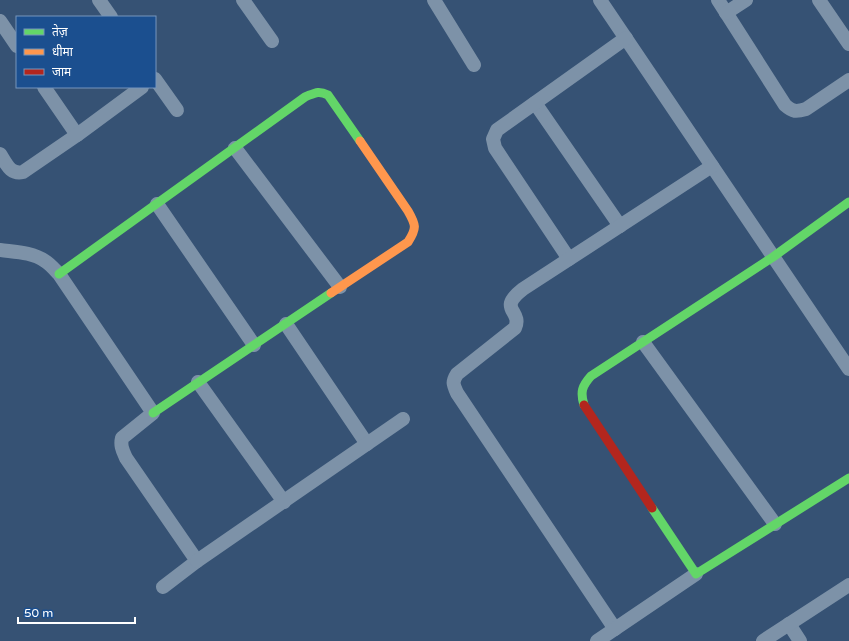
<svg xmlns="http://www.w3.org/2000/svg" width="849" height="641" font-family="'Varela Round','Noto Sans Devanagari',sans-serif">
	<rect width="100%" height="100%" fill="#365274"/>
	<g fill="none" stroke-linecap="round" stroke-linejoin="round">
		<!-- street -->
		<g stroke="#7d92a8" stroke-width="14">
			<path d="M99,0l12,17"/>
			<path d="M243,0l29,41"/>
			<path d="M434,0l40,65"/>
			<path d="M600,0l249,369"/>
			<path d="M718,0l67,105c8,7 11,7 21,4l43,-29"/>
			<path d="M819,0l30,44"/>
			<path d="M726,13l20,-13"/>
			<path d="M0,21l17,25"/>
			<path d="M155,79l22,31"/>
			<path d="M44,87l33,48"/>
			<path d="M535,103l85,123"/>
			<path d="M235,148l105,139"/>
			<path d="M0,154c6,9 10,21 23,18l54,-37 65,-48"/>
			<path d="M157,204l97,141"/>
			<path d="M0,250c15,2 32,2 45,11 5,3 10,9 14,13l94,139 -31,25c-2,8 1,13 4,20l71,103 -34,26"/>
			<path d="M569,259l-74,-111 -2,-9 4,-9 129,-92"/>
			<path d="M286,324l81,120"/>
			<path d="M643,342l132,182"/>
			<path d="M198,382l86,120"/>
			<path d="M197,561l206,-142"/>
			<path d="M789,624l11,17"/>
			<path d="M615,629l-158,-236c-4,-9 -5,-11 0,-19l58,-46c8,-18 -19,-18 8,-39l189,-123"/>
			<path d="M597,641l99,-67"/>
			<path d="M763,641l86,-56"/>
		</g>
		<!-- fast -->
		<g stroke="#63d668" stroke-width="9">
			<path d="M59,274l246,-177c10,-4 13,-7 23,-2l32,46"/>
			<path d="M584,405c-4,-13 -2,-19 7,-29l182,-119 76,-55"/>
			<path d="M153,413l178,-120"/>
			<path d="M652,508l44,66 153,-96"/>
		</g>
		<!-- slow -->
		<path stroke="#ff974d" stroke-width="9" d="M331,293l77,-51c9,-14 8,-17 0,-31l-48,-70"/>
		<!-- jam -->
		<path stroke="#b3261e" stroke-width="9" d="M584,405l68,103"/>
	</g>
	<!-- legend -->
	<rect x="16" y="16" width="140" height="72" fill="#1b4f8f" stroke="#7695bc"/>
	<rect x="24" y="29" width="20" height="6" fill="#63d668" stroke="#7695bc"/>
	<text x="52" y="36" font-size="12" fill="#ffffff">तेज़</text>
	<rect x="24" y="49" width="20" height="6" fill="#ff974d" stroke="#7695bc"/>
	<text x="52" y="56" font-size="12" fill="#ffffff">धीमा</text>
	<rect x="24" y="69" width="20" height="6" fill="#b3261e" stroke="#7695bc"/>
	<text x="52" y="76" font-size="12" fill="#ffffff">जाम</text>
	<!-- scale -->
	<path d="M18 617v6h117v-6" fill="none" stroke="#ffffff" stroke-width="2"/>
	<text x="24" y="617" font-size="12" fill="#ffffff" stroke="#1b4f8f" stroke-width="3" paint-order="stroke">50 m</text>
</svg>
